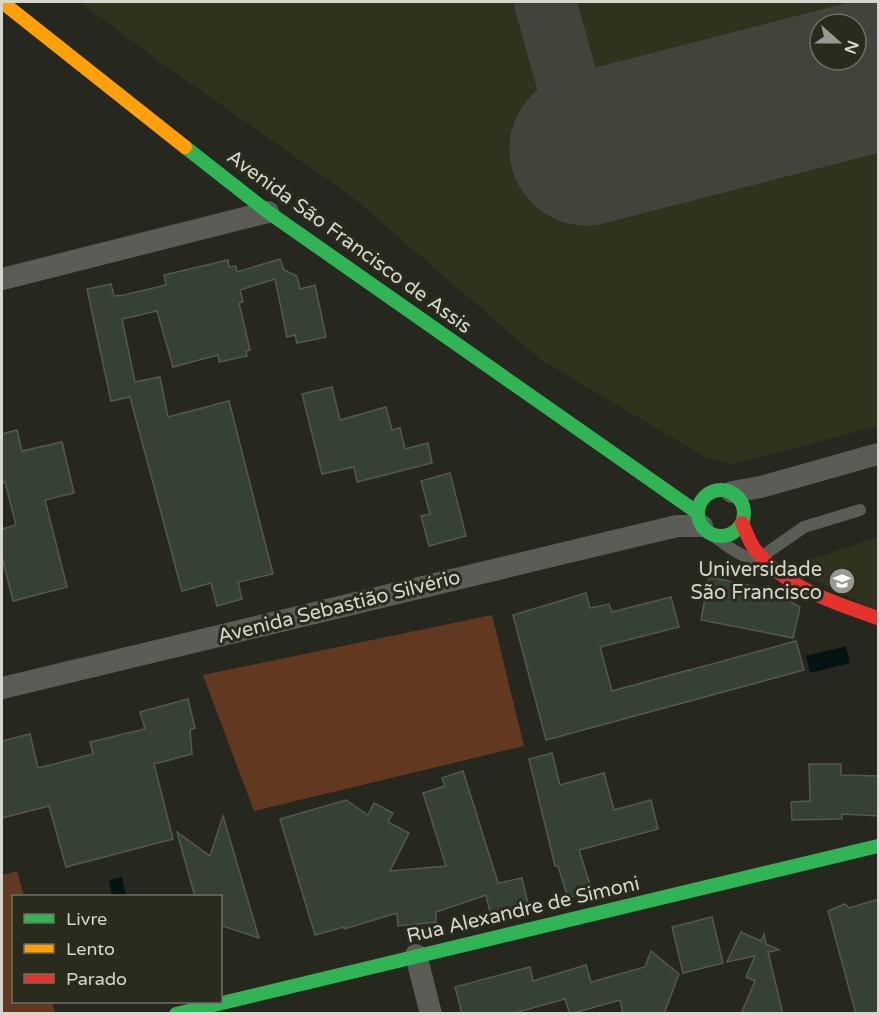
<svg xmlns="http://www.w3.org/2000/svg" width="880" height="1015" font-family="'Varela Round',sans-serif">
	<rect width="100%" height="100%" fill="#262820"/>
	<!-- built -->
	<g fill="#30321e" fill-rule="evenodd">
		<path d="M80,2h798v424l-145,38 -26,-6 -166,-98 -190,-164 -191,-134zM820,24h36v36h-36z"/>
		<path d="M878,537v75l-76,-38 7,-14z"/>
	</g>
	<!-- green -->
	<g fill="#633821">
		<path d="M492,615l32,131 -270,65 -51,-136z"/>
		<path d="M17,871l7,25h-10v106h38l3,11h-53v-138z"/>
	</g>
	<!-- water -->
	<g fill="#051311">
		<path d="M846,646l4,17 -40,10 -4,-17z"/>
		<path d="M122,877l4,19h-14l-3,-16z"/>
	</g>
	<g fill="none" stroke-linecap="round" stroke-linejoin="round">
		<!-- taxiway -->
		<path stroke="#42443c" stroke-width="62" d="M545,2l41,147"/>
		<!-- runway -->
		<path stroke="#42443c" stroke-width="153" d="M586,149l292,-75"/>
	</g>
	<!-- building -->
	<g fill="#354135" stroke="#545752" stroke-width="1.5">
		<path d="M280,259l4,11 13,6 3,13 15,-4 11,52 -29,6 -2,-8 -8,2 -12,-58 -35,11 3,12 -4,1 11,47 -4,1 1,5 -28,6 -1,-7 -45,12 -16,-56 -35,8 13,63 25,-5 8,40 61,-16 44,173 -35,8 4,17 -25,7 -6,-23 -29,8 -52,-194 -19,4 -24,-112 24,-5 3,12 10,-1 42,-10 -2,-10 64,-15 1,7 7,-1 1,6z"/>
		<path d="M332,387l8,33 46,-13 6,23 8,-2 5,21 23,-6 4,20 -75,19 -3,-15 -32,7 -20,-80z"/>
		<path d="M17,430l5,21 40,-9 12,51 -29,7 22,87 -54,14 -11,-44v-28l14,-4 -11,-43 -3,1v-49z"/>
		<path d="M450,473l16,63 -37,10 -8,-30 9,-2 -9,-33z"/>
		<path d="M709,577l62,13 29,17 -7,31 -92,-18z"/>
		<path d="M586,593l4,15 19,-4 3,8 59,-15 8,30 -79,20 12,44 77,-21 1,3v-3l106,-29 8,29 -258,70 -33,-125z"/>
		<path d="M188,699l7,29 -5,2 2,24 -38,10 19,75 -107,28 -17,-61 -47,12v-77l28,-7 8,34 55,-14 -3,-12 55,-13 -5,-17z"/>
		<path d="M552,753l8,32 44,-12 10,37 37,-10 7,29 -79,21 13,41 -24,7 -10,-32h-3l-26,-107z"/>
		<path d="M809,764h32v11l38,1v40l-37,-2v5l-50,1 -1,-18 19,-1z"/>
		<path d="M463,771l35,112 24,-5 6,26 -38,8 -4,-17 -50,17v10l-38,4 -1,-13 -53,16v-2l-29,8 -35,-116 66,-19 22,15 6,-12 19,10 -5,9 21,11 -19,38 56,-5 -23,-73 22,-7 -3,-8z"/>
		<path d="M223,816l36,122 -39,-13v-28h-25l-18,-65 33,24z"/>
		<path d="M879,899v115h-23l-28,-103 17,-7 4,4z"/>
		<path d="M712,917l11,46 -40,10 -11,-46z"/>
		<path d="M741,932l20,9 3,-7 2,10 13,6 -11,2 15,62h-42l14,-33 -9,-4 9,-21 -28,6z"/>
		<path d="M651,951l28,23 -15,40h-41l-3,-14 -50,14 -5,-15 -54,15h-49l-7,-27 75,-20 3,14 53,-16 5,17 54,-15z"/>
	</g>
	<g fill="none" stroke-linecap="round" stroke-linejoin="round">
		<!-- lane -->
		<path stroke="#5b5c56" stroke-width="12" d="M711,534c13,9 30,25 47,25l46,-32 56,-17"/>
		<!-- street -->
		<g stroke="#5b5c56" stroke-width="22">
			<path d="M2,279l266,-67"/>
			<path d="M732,492l29,-5 117,-33"/>
			<path d="M2,688l675,-162h25"/>
			<path d="M416,955l15,59"/>
		</g>
		<!-- fast -->
		<g stroke="#30b455" stroke-width="14">
			<path d="M185,147l83,65 430,301"/>
			<circle cx="721" cy="513" r="23"/>
			<path d="M176,1014l702,-168"/>
		</g>
		<!-- slow -->
		<path stroke="#ff9f0a" stroke-width="14" d="M2,2l183,145"/>
		<!-- jam -->
		<path stroke="#e5322d" stroke-width="14" d="M742,523c4,8 7,18 12,25 29,39 80,55 124,70"/>
	</g>
	<!-- icons -->
	<defs>
		<symbol id="university-disc" viewBox="-11 -11 22 22"><circle r="9.5" fill="#989a91" stroke="#292b1c"/><path d="M0-5L7-2L0 1L-7-2ZM-4 1L0 2.5L4 1V4Q0 6-4 4Z" fill="#fff"/></symbol>
	</defs>
	<g fill-rule="evenodd">
		<use href="#university-disc" x="827" y="566" width="30" height="30"/>
	</g>
	<g text-anchor="middle" dominant-baseline="central" stroke-width="6" stroke-linejoin="round" paint-order="stroke">
		<!-- street labels -->
		<g font-size="20" fill="#d5d7ce" stroke="#292b1c">
			<text transform="translate(349 242) rotate(36)">Avenida São Francisco de Assis</text>
			<text transform="translate(339 607) rotate(-14)">Avenida Sebastião Silvério</text>
			<text transform="translate(523 910) rotate(-13)">Rua Alexandre de Simoni</text>
		</g>
		<!-- poi labels -->
		<g font-size="20" fill="#d5d7ce" stroke="#292b1c" text-anchor="end">
			<text x="822" y="570">Universidade<tspan x="822" dy="23">São Francisco</tspan></text>
		</g>
	</g>
	<!-- border -->
	<rect width="880" height="1015" fill="none" stroke="#d5d7ce" stroke-width="6"/>
	<!-- legend -->
	<rect x="12" y="895" width="210" height="108" fill="#292b1c" stroke="#6e7063" stroke-width="1.5"/>
	<rect x="24" y="914" width="30" height="9" fill="#30b455" stroke="#6e7063" stroke-width="1.5"/>
	<text x="66" y="925" font-size="18" fill="#d5d7ce">Livre</text>
	<rect x="24" y="944" width="30" height="9" fill="#ff9f0a" stroke="#6e7063" stroke-width="1.5"/>
	<text x="66" y="955" font-size="18" fill="#d5d7ce">Lento</text>
	<rect x="24" y="974" width="30" height="9" fill="#e5322d" stroke="#6e7063" stroke-width="1.5"/>
	<text x="66" y="985" font-size="18" fill="#d5d7ce">Parado</text>
	<!-- north arrow -->
	<g transform="translate(838 42) rotate(111)"><circle r="28" fill="#292b1c" stroke="#6e7063" stroke-width="1.5"/>
	<path d="M0-4.5L10 22L0 15L-10 22Z" fill="#989a91"/>
	<text y="-9" font-size="16" font-weight="bold" text-anchor="middle" fill="#d5d7ce">N</text>
	</g>
</svg>
